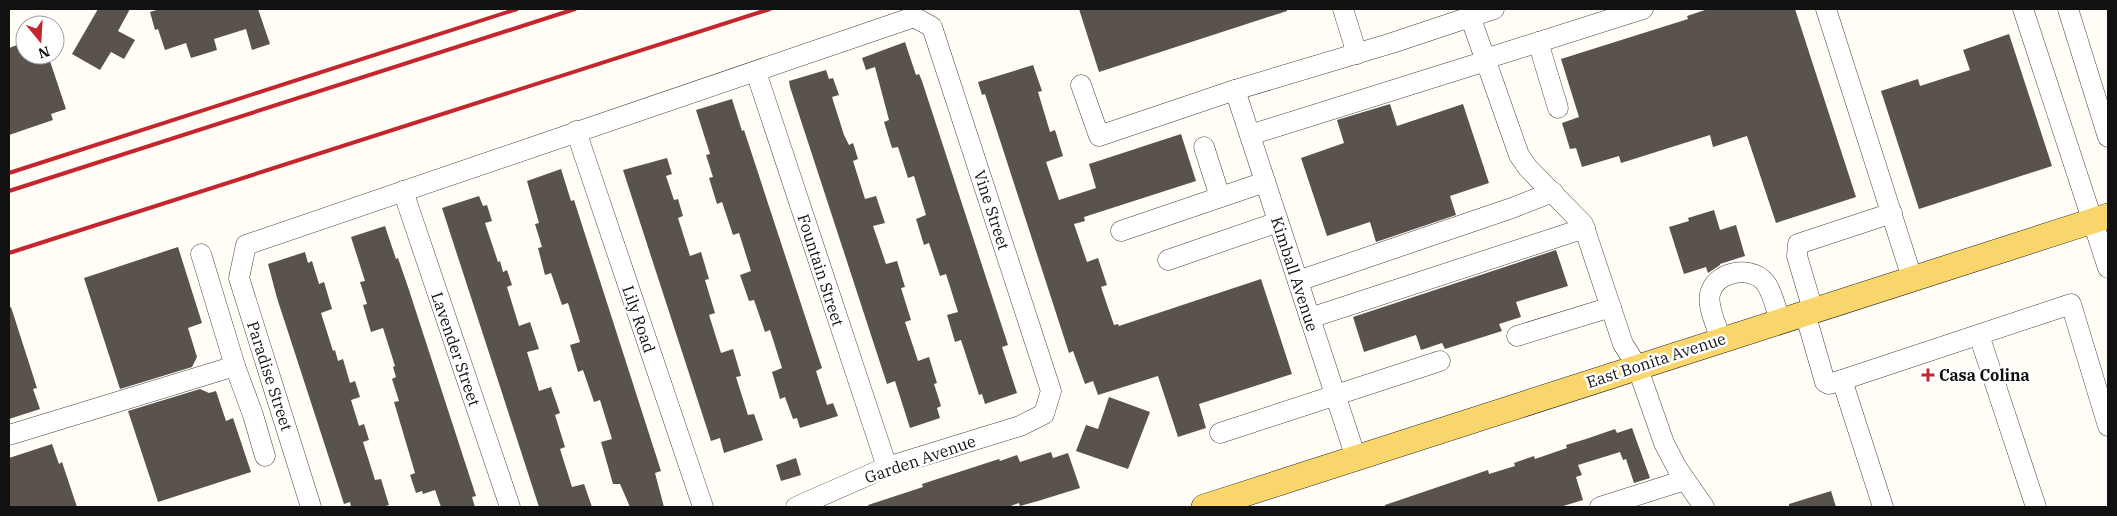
<svg xmlns="http://www.w3.org/2000/svg" width="2117" height="516" font-family="'IBM Plex Serif',serif">
	<rect width="100%" height="100%" fill="#fffdf5"/>
	<!-- building -->
	<g fill="#5a524d">
		<path d="M98,9h32l-12,22 17,9 -11,19 -13,-7 -11,18 -28,-16z"/>
		<path d="M160,9h98l12,35 -18,6 -6,-21 -32,10 3,11 -26,8 -5,-15 -21,7 -7,-21 -3,1 -5,-18z"/>
		<path d="M1079,9h208v2l-188,61z"/>
		<path d="M1708,9h87l61,188 -80,26 -29,-87 -34,11 -3,-12 -89,28 -2,-7 -37,11 -6,-19 -6,1 -8,-26 17,-6 -18,-58 127,-40 -1,-3z"/>
		<path d="M2009,34l43,132 -133,43 -38,-118 37,-12 2,7 50,-16 -7,-20z"/>
		<path d="M25,42v13h23l18,54 -15,5 2,6 -44,15v-87z"/>
		<path d="M905,42l11,33 3,-1 3,7 86,264 -6,2 15,46 -32,11 -3,-10 -3,1 -18,-55 -6,2 -8,-27 11,-3 -12,-38 -6,2 -11,-33 -5,2 -8,-26 10,-4 -12,-39 -6,2 -10,-31 -6,1 -8,-26 5,-2 -14,-53 -9,3 -4,-12z"/>
		<path d="M1033,65l9,26 -4,1 12,40 5,-2 8,26 -17,6 13,38 37,-12 -7,-24 92,-30 15,47 -112,36 1,4 -11,3 13,38 11,-4 9,27 -6,2 13,38 4,-1 1,2 142,-47 31,95 -93,30 7,24 -28,9 -20,-61 -60,19 -5,-14 -8,3 -12,-33 -4,2 -84,-259 -3,1 -4,-13z"/>
		<path d="M826,70l3,9 4,-1 6,17 -7,2 12,38 5,10 4,-2 5,16 -5,2 12,38 11,-3 9,27 -12,3 13,38 11,-3 8,26 -4,1 10,32 -6,2 13,39 11,-4 8,26 -3,1 7,22 -4,2 3,10 -30,10 -15,-47 -8,3 -97,-297 -1,-6z"/>
		<path d="M732,99l10,32 2,-1 78,238 -6,3 11,34 6,-2 5,13 -38,12 -3,-10 -4,1 -8,-22 -5,2 -8,-27 10,-4 -12,-38 -5,2 -11,-32 -5,1 -9,-26 11,-4 -12,-38 -6,2 -11,-33 -5,2 -8,-26 4,-1 -7,-22 4,-1 -14,-44z"/>
		<path d="M1390,104l7,22 66,-22 26,79 -39,13 6,19 -80,27 -6,-20 -43,14 -26,-78 43,-15 -7,-23z"/>
		<path d="M667,158l5,16 -6,2 8,24 4,-1 5,17 -5,2 12,38 11,-4 8,27 -4,1 10,33 -6,2 12,38 12,-4 8,27 -5,1 12,38 6,-1 9,26 -39,13 -4,-15 -9,3 -88,-271z"/>
		<path d="M561,169l10,32 3,-1 87,271 -6,2 9,34h-34l-10,-23h-7l-12,-42 11,-3 -12,-39 -6,2 -11,-32 -5,2 -8,-27 10,-3 -12,-39 -6,2 -11,-32 -6,2 -7,-27 4,-1 -7,-23 4,-1 -12,-42z"/>
		<path d="M479,196l4,10 4,-1 5,16 -7,2 13,39 2,-1 3,11 4,-2 5,15 -5,2 12,39 11,-4 9,27 -12,3 12,39 12,-4 9,26 -5,2 10,32 -5,2 12,38 12,-3 8,23h-53l-97,-299z"/>
		<path d="M1714,210l6,20 16,-5 9,31 -25,8v1l-12,8 -2,-6 -22,7 -15,-47 20,-6 -1,-3z"/>
		<path d="M385,226l11,33 2,-1 11,32 65,200 2,6 -4,1 3,10h-34l-6,-17 -12,4 -1,-3 -6,2 -6,-18 5,-2 -21,-71 5,-1 -7,-22 4,-2 -3,-10 2,-1 -12,-38 -12,4 -8,-27 4,-1 -7,-22 5,-1 -14,-44z"/>
		<path d="M178,247l24,76 -14,5 9,29 -5,10 -72,22 -36,-111z"/>
		<path d="M1556,250l12,36 -52,16 5,15 -22,7 3,7 -57,18 -3,-6 -21,7 -5,-15 -52,17 -11,-35z"/>
		<path d="M305,252l3,11 4,-2 7,23 5,-2 8,27 -11,4 12,38 2,-1 3,11 5,-2 7,24 5,-2 5,16 -9,3 8,26 5,-2 5,16 -6,2 12,38 6,-1 8,26 -7,2h-31l-1,-5 -6,2 -67,-206 -9,-34z"/>
		<path d="M11,307l26,81 -4,1 7,20 -31,10v-111z"/>
		<path d="M200,389l9,4 7,-2 10,30 7,-3 18,54 -93,30 -30,-91z"/>
		<path d="M1109,397l41,15 -22,57 -52,-18 10,-26 12,4z"/>
		<path d="M1632,428l18,50 -16,5 -8,-24 -3,1 -3,-8 -42,13 4,10 -6,2 7,23 -23,7h-175v-2l103,-35 1,4 26,-8 -1,-3 20,-7 1,3 32,-11 -1,-3 20,-6 29,-10 2,4z"/>
		<path d="M52,444l7,20 3,-2 15,45h-68v-49z"/>
		<path d="M1051,452l2,6 15,-5 12,35 -42,13 -18,5 -1,-3 -11,4h-139l-1,-2 55,-18 -1,-3 77,-25 1,2 17,-6 3,7z"/>
		<path d="M796,458l5,17 -20,6 -5,-16z"/>
		<path d="M1831,491l5,16h-47v-3z"/>
	</g>
	<g fill="none" stroke-linecap="round" stroke-linejoin="round">
		<defs>
			<g id="minor">
				<path d="M1343,9l14,45"/>
				<path d="M1826,9l86,269"/>
				<path d="M2023,9l85,259"/>
				<path d="M2068,9l40,128"/>
				<path d="M1470,16l49,139 9,13 55,56 40,120 14,22 27,77 13,25 27,39"/>
				<path d="M1538,42l20,66"/>
				<path d="M1485,59l158,-50"/>
				<path d="M756,72l131,395"/>
				<path d="M1081,85l18,51 136,-46 157,-47 102,-34"/>
				<path d="M1235,90l121,368"/>
				<path d="M576,131l127,376"/>
				<path d="M1250,135l236,-74"/>
				<path d="M1204,147l16,50"/>
				<path d="M403,191l107,316"/>
				<path d="M1121,231l144,-49"/>
				<path d="M1168,260l110,-38"/>
				<path d="M1298,281l214,-73 41,-16"/>
				<path d="M1813,310l-16,-54 1,-12 94,-31"/>
				<path d="M1805,313l20,69 4,2 13,-4"/>
				<path d="M1310,318l275,-90"/>
				<path d="M1979,335l57,172"/>
				<path d="M1517,336l94,-29"/>
				<path d="M1721,339c-4,-12 -14,-32 -11,-45 5,-22 39,-29 54,-13 8,9 12,28 16,40"/>
				<path d="M235,366l18,49 12,41"/>
				<path d="M1220,433l220,-72"/>
				<path d="M9,435l226,-69 -34,-112"/>
				<path d="M311,507l-72,-229 7,-33 668,-228 18,10 119,364 -7,23 -24,12 -133,41 -91,40"/>
				<path d="M1600,507l85,-27"/>
				<path d="M1883,507l-41,-127 229,-76 37,122"/>
			</g>
			<path id="major" d="M1204,507l904,-291"/>
		</defs>
		<!-- minor casing -->
		<use href="#minor" stroke="#444" stroke-width="21"/>
		<!-- major casing -->
		<use href="#major" stroke="#222" stroke-width="26"/>
		<!-- minor -->
		<use href="#minor" stroke="#fff" stroke-width="20"/>
		<!-- major -->
		<use href="#major" stroke="#f9d66b" stroke-width="25"/>
		<!-- rail -->
		<g stroke="#c4262e" stroke-width="4">
			<path d="M9,173l508,-164"/>
			<path d="M9,191l566,-182"/>
			<path d="M9,253l761,-244"/>
		</g>
	</g>
	<!-- markers -->
	<path fill="#c4262e" stroke="#fff" stroke-width="2" d="M1925.5 367.5h5v5h5v5h-5v5h-5v-5h-5v-5h5z"/>
	<g text-anchor="middle" dominant-baseline="central" stroke-width="5" stroke-linejoin="round" paint-order="stroke">
		<!-- street labels -->
		<g font-size="16" fill="#111" stroke="#fff">
			<text transform="translate(992 210) rotate(72)">Vine Street</text>
			<text transform="translate(821 270) rotate(72)">Fountain Street</text>
			<text transform="translate(1295 274) rotate(72)">Kimball Avenue</text>
			<text transform="translate(639 319) rotate(71)">Lily Road</text>
			<text transform="translate(456 349) rotate(71)">Lavender Street</text>
			<text transform="translate(1656 360) rotate(-18)">East Bonita Avenue</text>
			<text transform="translate(270 376) rotate(72)">Paradise Street</text>
			<text transform="translate(920 459) rotate(-19)">Garden Avenue</text>
		</g>
		<!-- poi labels -->
		<g font-size="16" font-weight="bold" fill="#111" stroke="#fff" text-anchor="start">
			<text x="1939" y="375">Casa Colina</text>
		</g>
	</g>
	<!-- border -->
	<rect width="2117" height="516" fill="none" stroke="#111111" stroke-width="20"/>
	<!-- north arrow -->
	<g transform="translate(40 40) rotate(162)"><circle r="24" fill="#ffffff" stroke="#a0a0a0"/>
	<path d="M0-4L9 19L0 12L-9 19Z" fill="#c4262e"/>
	<text y="-8" font-size="14" font-weight="bold" text-anchor="middle" fill="#111111">N</text>
	</g>
</svg>
